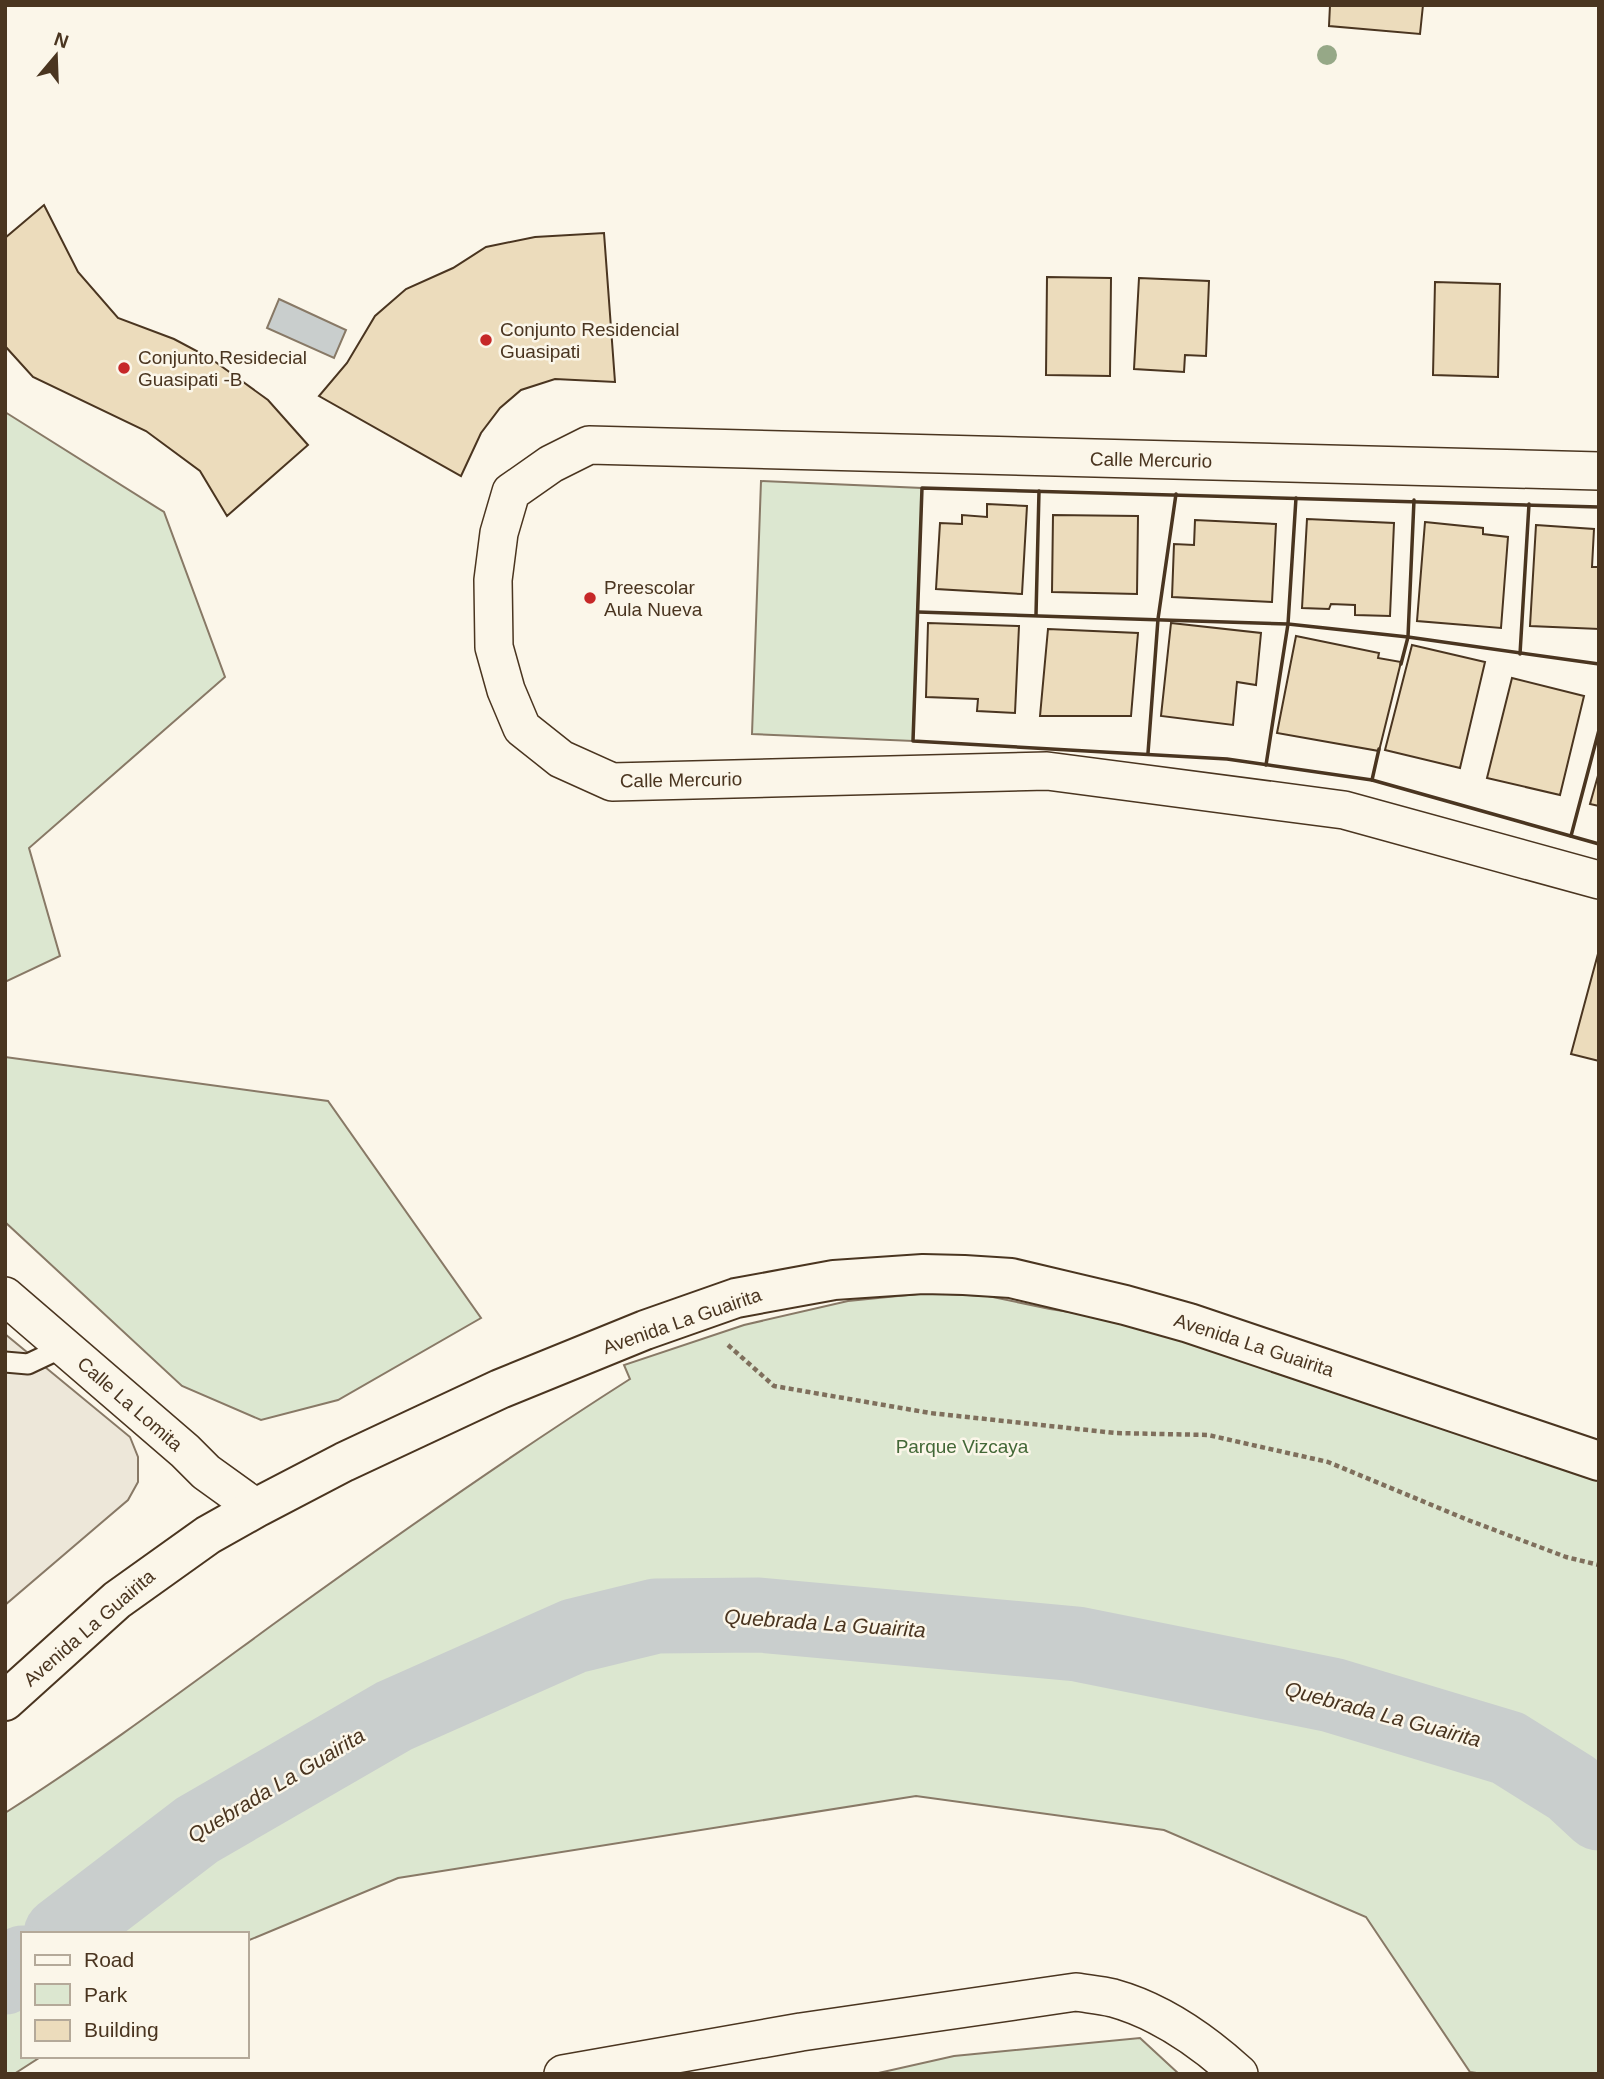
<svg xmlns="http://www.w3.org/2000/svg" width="1604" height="2079" font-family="Arial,sans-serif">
	<rect width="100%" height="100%" fill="#fbf6e9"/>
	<!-- green -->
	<g fill="#dce7d0" stroke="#887966" stroke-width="2">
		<path d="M5,412l159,100 61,165 -196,171 31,108 -55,26z"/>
		<path d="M761,481l161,7 -9,253 -161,-7z"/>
		<path d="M5,1057l323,44 153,217 -143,82 -77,20 -79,-34 -177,-164z"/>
		<path d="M928,1293l60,3 62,13 65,10 112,33 115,43 125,38 132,46v595h-116l-13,-2 -104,-155 -202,-87 -248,-34 -518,82 -151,63v-7h-224v122h19l-28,18h-9v-261c93,-59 181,-125 270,-190 116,-84 234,-167 355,-244l-6,-14 120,-40 104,-24z"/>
		<path d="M1140,2038l39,36h-305l80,-18z"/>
	</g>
	<!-- parking -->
	<path fill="#ede7d9" stroke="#887966" stroke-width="2" d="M5,1334l125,103 8,20v25l-10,18 -123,105z"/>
	<!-- water -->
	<path fill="#c9cecd" stroke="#887966" stroke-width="2" d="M279,299l67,31 -12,28 -67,-30z"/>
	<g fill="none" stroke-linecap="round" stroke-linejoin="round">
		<!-- river -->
		<g stroke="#c9cecd" stroke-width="75">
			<path d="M61,1934l136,-104 197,-114 180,-80 82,-20 103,-1 318,29 255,51 176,53 64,40 27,25"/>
			<path d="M5,1977l18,-14"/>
		</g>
	</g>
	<!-- building -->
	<g fill="#ecdcbc" stroke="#4a3520" stroke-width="2">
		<path d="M1330,5h93l-3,29 -91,-8z"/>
		<path d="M44,205l34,67 40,46 56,21 36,19 58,42 40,45 -81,71 -27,-45 -54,-40 -113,-54 -28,-31v-108z"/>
		<path d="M604,233l11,149 -60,-3 -34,11 -21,18 -19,25 -20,43 -142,-80 28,-33 28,-47 31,-27 47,-21 33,-21 49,-10z"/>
		<path d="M1047,277l64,1 -1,98 -64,-1z"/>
		<path d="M1139,278l70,3 -3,75 -21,-1 -1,17 -50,-3z"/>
		<path d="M1435,282l65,2 -2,93 -65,-2z"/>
		<path d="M987,504l40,2 -5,88 -86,-5 4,-66 22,1v-9l25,2z"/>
		<path d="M1053,515l85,1 -1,78 -85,-2z"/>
		<path d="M1307,519l87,4 -4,93 -35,-1v-10l-24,-1 -2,5 -27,-1z"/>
		<path d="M1195,520l81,4 -4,78 -100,-5 2,-53 20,1z"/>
		<path d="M1425,522l58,6v6l25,3 -7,91 -84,-7z"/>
		<path d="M1536,525l58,4 -2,38h7v62l-69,-3z"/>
		<path d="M928,623l91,3 -4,87 -38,-2 1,-12 -52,-2z"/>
		<path d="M1171,623l90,10 -5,52 -19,-3 -4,43 -72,-9z"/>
		<path d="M1048,629l90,4 -7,83h-91z"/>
		<path d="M1296,636l83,17 -1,5 23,4 -22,89 -102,-18z"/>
		<path d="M1412,645l73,17 -25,106 -75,-18z"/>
		<path d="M1512,678l72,18 -24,99 -73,-17z"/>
		<path d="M1599,772v34l-9,-2z"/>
		<path d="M1599,950v111l-28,-7z"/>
	</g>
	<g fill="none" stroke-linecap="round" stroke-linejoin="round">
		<defs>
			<path id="service" d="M5,1362l23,2 36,-17"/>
			<g id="minor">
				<path d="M1599,471l-1010,-26 -38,19 -40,28 -12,41 -6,47 1,67 12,43 16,38 39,31 51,23 435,-11 297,39 255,70"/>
				<path d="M5,1296l180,155 21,21 50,36"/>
				<path d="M563,2074l238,-42 275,-40c12,2 25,3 37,6 47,13 91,44 126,76"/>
			</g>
			<path id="tertiary" d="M5,1701l112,-101 91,-65 48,-27 88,-46 156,-73 145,-59 91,-32 98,-18 89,-6 41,1 47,3 114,27 64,18 410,138"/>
		</defs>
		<!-- service casing -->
		<use href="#service" stroke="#4a3520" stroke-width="23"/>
		<!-- minor casing -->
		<use href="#minor" stroke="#4a3520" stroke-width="40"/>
		<!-- tertiary casing -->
		<use href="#tertiary" stroke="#4a3520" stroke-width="42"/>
		<!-- path -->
		<path stroke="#7f6f5c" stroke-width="4.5" stroke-dasharray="5 3.5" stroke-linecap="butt" d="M728,1345l46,41 156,27 185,20 93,2 120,27 140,58 98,37 33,8"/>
		<!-- service -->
		<use href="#service" stroke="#fbf6e9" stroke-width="19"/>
		<!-- minor -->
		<use href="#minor" stroke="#fbf6e9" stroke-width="37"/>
		<!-- tertiary -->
		<use href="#tertiary" stroke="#fbf6e9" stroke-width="38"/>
		<!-- wall -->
		<g stroke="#4a3520" stroke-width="3.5">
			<path d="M1599,507l-677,-19 -9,253 314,18 145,21 227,64"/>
			<path d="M918,612l370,12 120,13 191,27"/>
			<path d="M1036,615l3,-124"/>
			<path d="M1520,654l9,-150"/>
			<path d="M1401,664l7,-27 6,-137"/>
			<path d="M1148,753l10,-134 18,-125"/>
			<path d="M1266,765l22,-141 8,-126"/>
			<path d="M1372,780l7,-31"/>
			<path d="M1571,836l28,-106"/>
		</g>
	</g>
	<!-- trees -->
	<circle fill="#96a887" cx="1327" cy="55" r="10"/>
	<!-- markers -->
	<g fill="#c62828" stroke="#fbf6e9" stroke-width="2.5">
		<circle cx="486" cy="340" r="7"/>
		<circle cx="124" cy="368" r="7"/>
		<circle cx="590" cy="598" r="7"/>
	</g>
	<g text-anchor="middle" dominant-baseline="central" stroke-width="5" stroke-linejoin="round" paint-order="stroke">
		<!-- poi labels -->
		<g font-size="19" fill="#4a3520" stroke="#fbf6e9" text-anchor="start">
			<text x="500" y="329">Conjunto Residencial<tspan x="500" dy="22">Guasipati</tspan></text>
			<text x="138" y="357">Conjunto Residecial<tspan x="138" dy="22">Guasipati -B</tspan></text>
			<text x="604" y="587">Preescolar<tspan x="604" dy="22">Aula Nueva</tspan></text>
		</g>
		<!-- street labels -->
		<g font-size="19" fill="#4a3520" stroke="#fbf6e9">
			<text transform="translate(1151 460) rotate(1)">Calle Mercurio</text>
			<text transform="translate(681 780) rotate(-1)">Calle Mercurio</text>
			<text transform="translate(682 1321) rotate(-19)">Avenida La Guairita</text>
			<text transform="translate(1254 1345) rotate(18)">Avenida La Guairita</text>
			<text transform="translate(130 1404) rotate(41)">Calle La Lomita</text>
			<text transform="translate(89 1628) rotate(-41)">Avenida La Guairita</text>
		</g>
		<!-- park labels -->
		<g font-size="19" fill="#436837" stroke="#fbf6e9">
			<text x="962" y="1446">Parque Vizcaya</text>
		</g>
		<!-- water labels -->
		<g font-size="21" font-style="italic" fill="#4a3520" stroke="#fbf6e9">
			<text transform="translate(825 1623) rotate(4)">Quebrada La Guairita</text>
			<text transform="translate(1383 1714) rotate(15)">Quebrada La Guairita</text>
			<text transform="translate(276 1785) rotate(-31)">Quebrada La Guairita</text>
		</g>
	</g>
	<!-- border -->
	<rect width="1604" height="2079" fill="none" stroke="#4a3520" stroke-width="14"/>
	<!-- legend -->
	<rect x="21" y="1932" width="228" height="126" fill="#fbf6e9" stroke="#b4a999" stroke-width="2"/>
	<rect x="35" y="1955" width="35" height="10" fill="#fbf6e9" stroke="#b4a999" stroke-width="2"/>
	<text x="84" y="1967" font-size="21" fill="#4a3520">Road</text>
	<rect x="35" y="1984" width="35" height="21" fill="#dce7d0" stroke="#b4a999" stroke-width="2"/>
	<text x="84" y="2002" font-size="21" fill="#4a3520">Park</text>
	<rect x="35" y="2020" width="35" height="21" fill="#ecdcbc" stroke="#b4a999" stroke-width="2"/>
	<text x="84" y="2037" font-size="21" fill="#4a3520">Building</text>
	<!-- north arrow -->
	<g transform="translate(56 56) rotate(19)" stroke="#fbf6e9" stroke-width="5" paint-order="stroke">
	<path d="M0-5L12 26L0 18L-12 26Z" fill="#4a3520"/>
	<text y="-10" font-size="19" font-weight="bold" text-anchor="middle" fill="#4a3520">N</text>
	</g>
</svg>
